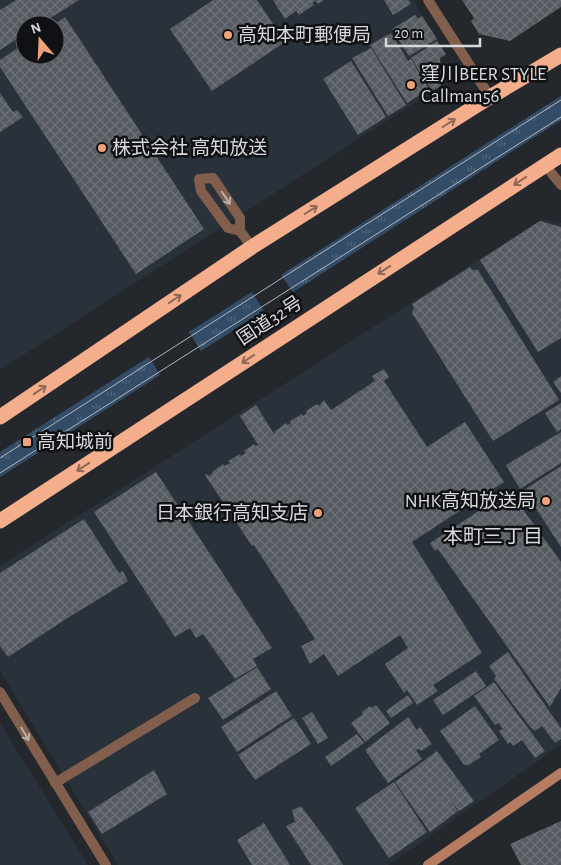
<svg xmlns="http://www.w3.org/2000/svg" width="561" height="865" font-family="'Alegreya Sans','Noto Sans JP',sans-serif">
	<defs>
		<pattern id="grass-tufts" width="24" height="20" patternUnits="userSpaceOnUse" patternTransform="scale(1.25)"><rect width="24" height="20" fill="#334d69"/><path d="M3 7l-1-3M5 7V3M7 7l1-3M15 17l-1-3M17 17v-4M19 17l1-3" fill="none" stroke="#50667e"/></pattern>
		<pattern id="building-cross-hatch" width="8" height="8" patternUnits="userSpaceOnUse" patternTransform="scale(1.25)"><rect width="8" height="8" fill="#565b61"/><path d="M0 0l8 8M0 8l8-8" fill="none" stroke="#6e7277"/></pattern>
	</defs>
	<rect width="100%" height="100%" fill="#24282d"/>
	<!-- built -->
	<g fill="#29313b" fill-rule="evenodd">
		<path d="M0,0h413l34,56 -6,3 1,26 -442,285zM25,25h30v30h-30z"/>
		<path d="M542,219l19,4v522l-173,120h-270l-118,-194v-105z"/>
		<path d="M0,723l88,142h-88z"/>
	</g>
	<!-- grass -->
	<g fill="url(#grass-tufts)">
		<path d="M561,96v24l-268,172 -12,-17z"/>
		<path d="M252,292l12,19 -63,40 -12,-19z"/>
		<path d="M149,357l11,18 -160,102v-25z"/>
	</g>
	<!-- building -->
	<g fill="url(#building-cross-hatch)">
		<path d="M16,0h63l-40,25h-14v9l-25,16v-40z"/>
		<path d="M213,0h44l28,42 -73,49 -42,-62z"/>
		<path d="M273,0h51l-6,4 -2,-3 -4,2 2,2 -15,10 -3,-4 -11,8z"/>
		<path d="M384,0h24l3,4 -18,11z"/>
		<path d="M462,0h99v7l-51,34 -31,-7 -8,-13 3,-3z"/>
		<path d="M415,15l3,4 4,-3 15,23 -28,17 -17,-27z"/>
		<path d="M65,17l139,212 -68,45 -136,-207v-7l25,-17v12h30v-31z"/>
		<path d="M391,33l17,28 3,-2 18,30 -22,14 -37,-58z"/>
		<path d="M437,41l9,13 -6,4 1,28 -9,5 -21,-33z"/>
		<path d="M371,48l35,57 -18,11 -36,-58z"/>
		<path d="M351,61l35,56 -28,18 -35,-56z"/>
		<path d="M0,93l13,19 4,-2 6,7 -23,15z"/>
		<path d="M540,221l21,6v111l-23,14 -58,-92z"/>
		<path d="M470,267l2,3h6l81,130 -66,41 -81,-128 2,-6 -2,-3z"/>
		<path d="M384,369l5,8 -5,4 43,66 38,-25 39,60 -92,60 70,111 -49,32 5,6 -21,14 -10,-15 -3,3 -19,-29 23,-16 -8,-13 -62,41 -14,-22 -14,10 -9,-18 14,-7 -61,-94 -2,1 -47,-71 2,-1 2,2 4,-3 -1,-1 11,-8 1,2 6,-3 -2,-2 12,-7 1,2 5,-3 -2,-2 10,-7 1,2 3,-1 -18,-29 16,-11 18,29 1,-1 -1,-1 12,-9 1,2 4,-2 -1,-2 12,-7 1,2 4,-3 -1,-2 11,-7 2,2 5,-6 7,10 44,-29 -3,-5z"/>
		<path d="M561,376v17l-8,-11z"/>
		<path d="M561,403v26l-4,3 -12,-19z"/>
		<path d="M561,432v31l-41,26 -14,-24z"/>
		<path d="M561,466v81l-37,-57z"/>
		<path d="M156,472l116,176 -19,11 4,7 -22,13 -32,-45 -7,4 -6,-10 -15,9 -81,-125z"/>
		<path d="M512,494l49,68v126l-11,19 -112,-158 -3,2 -5,-8 61,-40 3,4z"/>
		<path d="M84,519l35,54 4,-2 5,10 -62,38 -58,38 -8,-11v-73z"/>
		<path d="M508,652l53,76v11l-6,4 -13,-17 -7,5 -4,-3 -37,-49 2,-3 -7,-10z"/>
		<path d="M257,667l14,22 -48,31 -15,-22z"/>
		<path d="M476,671l10,15 -43,29 -10,-15z"/>
		<path d="M494,682l51,69 -10,7 -13,-18 -9,6 -3,-4 -2,2 -9,-13 4,-2 -5,-6 -3,2 -21,-29z"/>
		<path d="M276,691l16,25 -55,36 -16,-25z"/>
		<path d="M408,695l5,8 -22,15 -5,-7z"/>
		<path d="M376,705l14,18 -25,19 -14,-19 12,-9 -1,-2 8,-6 2,2z"/>
		<path d="M475,706l24,34 -20,14 2,3 -14,9 -1,-2 -2,1 -24,-34z"/>
		<path d="M312,712l16,26 -10,6 -16,-26z"/>
		<path d="M408,717l9,13 3,-3 12,17 -11,7 -2,-2 -3,1 6,9 -34,24 -23,-33z"/>
		<path d="M294,718l17,26 -56,36 -17,-25z"/>
		<path d="M357,734l7,9 -33,23 -6,-9z"/>
		<path d="M437,751l37,50 -15,10 -11,-15 10,15 -28,21 -35,-50z"/>
		<path d="M154,770l13,24 -65,40 -14,-22z"/>
		<path d="M394,782l33,50 -38,26 -34,-50z"/>
		<path d="M301,806l30,40 12,19h-32l-25,-39 9,-4 -3,-12z"/>
		<path d="M561,821v44h-40l-11,-21z"/>
		<path d="M264,823l26,42h-38l-15,-25z"/>
	</g>
	<g fill="none" stroke-linecap="round" stroke-linejoin="round">
		<!-- lane -->
		<path stroke="#825e4d" stroke-width="10" d="M240,231l-12,-3 -27,-37 -2,-12 14,-1 27,40v13l12,16"/>
		<!-- street -->
		<g stroke="#825e4d" stroke-width="10">
			<path d="M428,0l62,97"/>
			<path d="M545,165l16,20"/>
			<path d="M0,692l106,173"/>
			<path d="M55,783l140,-85"/>
		</g>
		<!-- secondary -->
		<path stroke="#b57c61" stroke-width="10" d="M428,865l133,-92"/>
		<!-- highway -->
		<g stroke="#f5ae8c" stroke-width="15">
			<path d="M0,417l252,-170 238,-150 71,-42"/>
			<path d="M0,521l561,-366"/>
		</g>
		<!-- tram -->
		<g stroke="#b4b7ba" stroke-width="1">
			<path d="M0,458l561,-358"/>
			<path d="M0,473l561,-356"/>
		</g>
	</g>
	<!-- one-way arrows -->
	<defs><path id="oneway-shaft" d="M-6 0H5M1.5-3L5.5 0L1.5 3" fill="none" stroke-width="1.6" stroke-linecap="round" stroke-linejoin="round" transform="scale(1.25)"/></defs>
	<g stroke="#8e6756">
		<use href="#oneway-shaft" transform="translate(449 123) rotate(-32)"/>
		<use href="#oneway-shaft" transform="translate(520 181) rotate(147)"/>
		<use href="#oneway-shaft" transform="translate(311 210) rotate(-32)"/>
		<use href="#oneway-shaft" transform="translate(384 270) rotate(147)"/>
		<use href="#oneway-shaft" transform="translate(175 299) rotate(-34)"/>
		<use href="#oneway-shaft" transform="translate(248 359) rotate(147)"/>
		<use href="#oneway-shaft" transform="translate(40 390) rotate(-34)"/>
		<use href="#oneway-shaft" transform="translate(83 467) rotate(147)"/>
	</g>
	<g stroke="#b9afab">
		<use href="#oneway-shaft" transform="translate(226 198) rotate(56)"/>
		<use href="#oneway-shaft" transform="translate(25 734) rotate(59)"/>
	</g>
	<!-- markers -->
	<g fill="#f1a27b" stroke="#0f1113" stroke-width="2">
		<circle cx="228" cy="35" r="5"/>
		<circle cx="411" cy="85" r="5"/>
		<circle cx="102" cy="148" r="5"/>
		<rect x="22" y="437" width="10" height="10" rx="2.5"/>
		<circle cx="546" cy="501" r="5"/>
		<circle cx="318" cy="513" r="5"/>
	</g>
	<g text-anchor="middle" dominant-baseline="central" stroke-width="5" stroke-linejoin="round" paint-order="stroke">
		<!-- poi labels -->
		<g font-size="19" fill="#d7dadd" stroke="#0f1113" text-anchor="start">
			<text x="238" y="35">高知本町郵便局</text>
			<text x="421" y="74">窪川BEER STYLE<tspan x="421" dy="22">Callman56</tspan></text>
			<text x="112" y="148">株式会社 高知放送</text>
			<text x="37" y="442">高知城前</text>
			<text x="536" y="501" text-anchor="end">NHK高知放送局</text>
			<text x="308" y="513" text-anchor="end">日本銀行高知支店</text>
		</g>
		<!-- street labels -->
		<g font-size="19" fill="#d7dadd" stroke="#0f1113">
			<text transform="translate(270 321) rotate(-33)">国道32号</text>
		</g>
		<!-- neighbourhood labels -->
		<g font-size="20" fill="#d7dadd" stroke="#0f1113">
			<text x="493" y="537">本町三丁目</text>
		</g>
	</g>
	<!-- north arrow -->
	<g transform="translate(40 40) rotate(341)"><circle r="24" fill="#0f1113" stroke="#5f6164"/>
	<path d="M0-4L9 19L0 12L-9 19Z" fill="#f1a27b"/>
	<text y="-8" font-size="14" font-weight="bold" text-anchor="middle" fill="#d7dadd">N</text>
	</g>
	<!-- scale -->
	<path d="M386 38v8h94v-8" fill="none" stroke="#d7dadd" stroke-width="2.5"/>
	<text x="394" y="38" font-size="15" fill="#d7dadd" stroke="#0f1113" stroke-width="4" paint-order="stroke">20 m</text>
</svg>
